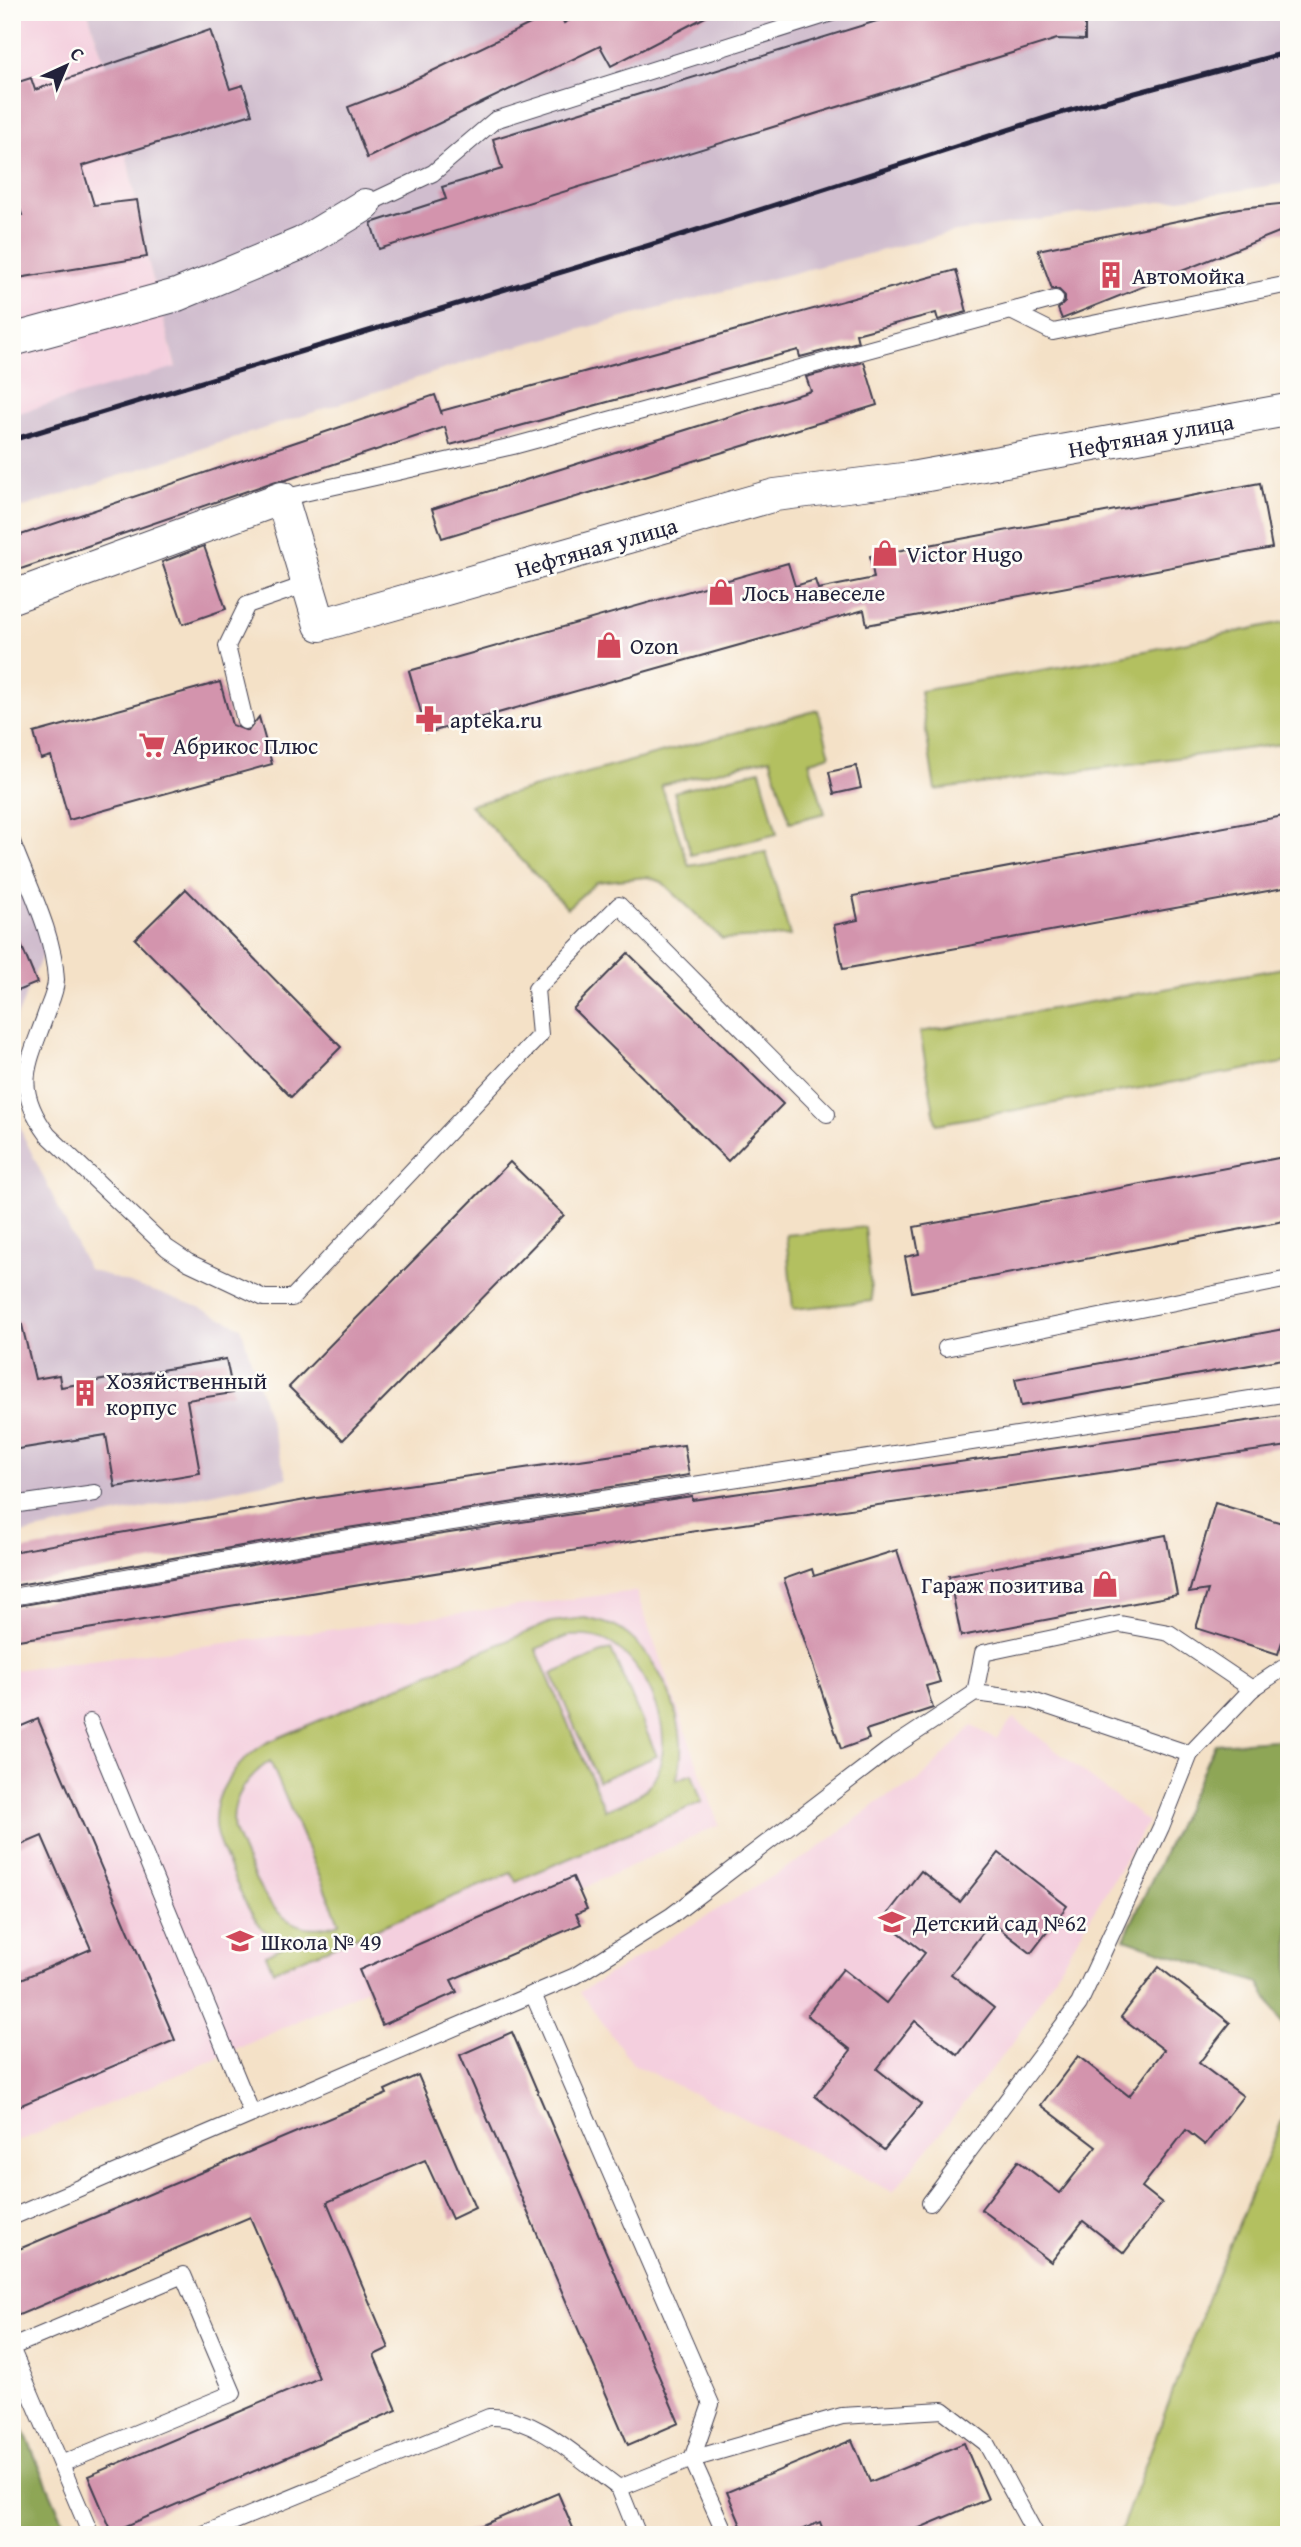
<svg xmlns="http://www.w3.org/2000/svg" width="1301" height="2547" font-family="'Gentium Book Plus',serif">
	<rect width="100%" height="100%" fill="#fdfcf7"/>
	<filter id="ink" filterUnits="userSpaceOnUse"><feTurbulence type="fractalNoise" baseFrequency=".0143" numOctaves="2"/><feDisplacementMap in="SourceGraphic" scale="14" xChannelSelector="R" yChannelSelector="G"/><feConvolveMatrix kernelMatrix="1 2 1 2 8 2 1 2 1" color-interpolation-filters="sRGB"/></filter>
	<filter id="wash" filterUnits="userSpaceOnUse"><feTurbulence type="fractalNoise" baseFrequency=".00686" numOctaves="4" result="noise"/><feDisplacementMap in="SourceGraphic" scale="28" xChannelSelector="R" yChannelSelector="G"/><feGaussianBlur stdDeviation="1.57" result="paint"/><feColorMatrix in="noise" values="0 0 0 0 0 0 0 0 0 0 0 0 0 0 0 0 0 1.4 0 .05"/><feComposite in="paint" operator="in"/></filter>
	<g filter="url(#wash)">
		<rect width="100%" height="100%" fill="#f4e1c7"/>
		<!-- built -->
		<g fill="#f4cfde">
			<path d="M12,12h76l17,54 -49,17 70,70 21,104 29,111 -164,49z"/>
			<path d="M636,1591l83,234 -501,233 -206,86v-474z"/>
			<path d="M1014,1718l134,104 -129,213 -126,157 -260,-128 -53,-72 233,-140 71,-54 34,-16 54,-56 24,13z"/>
		</g>
		<!-- industrial -->
		<g fill="#d0bdce">
			<path d="M88,12h1201v171l-339,50 -226,58 -221,59 -491,161v-96l164,-48 -29,-110 -21,-104 -44,13 -26,-83 49,-18z"/>
			<path d="M12,860l41,69 -41,100z"/>
			<path d="M12,1100l11,35 65,134 109,37 44,21 46,151 -275,58z"/>
		</g>
		<!-- green -->
		<g fill="#b3c061" stroke="#6a714e" stroke-width="2" fill-rule="evenodd">
			<path d="M1284,622l5,21v100l-354,47 -15,-99 191,-33z"/>
			<path d="M818,710l12,45 -21,7 16,51 -35,9 -20,-64 -109,27 28,81 77,-14 24,84 -68,3 -60,-57 -15,-5 -50,5 -30,26 -97,-103z"/>
			<path d="M760,770l17,64 -86,21 -17,-63z"/>
			<path d="M1289,967v95l-353,62 -16,-92z"/>
			<path d="M865,1227l7,74 -79,8 -7,-74z"/>
			<path d="M585,1618c12,3 26,5 36,12 42,28 73,103 55,150l16,-6 10,28 -186,79 -5,-8 -238,98 -7,-16 18,-9c-27,-16 -38,-40 -50,-68 -6,-15 -15,-31 -18,-46 -7,-37 21,-71 50,-89l285,-121zM568,1636c17,-1 33,0 47,10 38,27 67,102 33,141 -11,12 -28,17 -43,23l-69,-161zM270,1761l69,161v1c-64,24 -85,-47 -105,-92 -5,-31 12,-53 36,-70z"/>
			<path d="M611,1649l46,107 -59,25 -46,-107z"/>
			<path d="M1289,2104v431h-170l91,-243z"/>
		</g>
		<!-- forest -->
		<g fill="#8ea657" stroke="#586449" stroke-width="2">
			<path d="M1289,1739v297l-30,-53 -135,-44 91,-195z"/>
			<path d="M12,2403l57,132h-57z"/>
		</g>
		<g id="blocks">
			<!-- building -->
			<g fill="#d394ad">
				<path d="M555,12h4l5,11 21,-11h130l-104,54 -11,-20 -233,112 -19,-51 49,-19z"/>
				<path d="M906,12h179v28l-28,-1 -678,210 -8,-26 75,-24 -4,-12 60,-18 -9,-30z"/>
				<path d="M210,30l20,59 13,-4 9,29 -170,52 12,39 43,-5 10,57 -135,22v-62l10,-2 -10,-31v-100l19,-6 4,12z"/>
				<path d="M1289,203v28l-10,1 -217,87 -4,-10 7,-7v-6l-7,-7h-6l-14,-39 201,-42z"/>
				<path d="M956,270l11,42 -29,8 -2,-7 -80,21 2,8 -58,15 -2,-7 -348,95 -5,-18 -159,53 -10,1 -264,91v-34l423,-143 7,20 -1,-4z"/>
				<path d="M864,362l13,43 -435,133 -10,-29 379,-118 -5,-14z"/>
				<path d="M1260,483l12,65 -405,77 -3,-15 -437,123 -18,-62 379,-108 7,23 20,-6 3,9 56,-11 -4,-22z"/>
				<path d="M204,546l22,63 -43,15 -21,-62z"/>
				<path d="M220,682l12,43 16,6 11,-14 13,47 -203,56 -18,-64 -10,3 -7,-26z"/>
				<path d="M856,766l5,22 -27,6 -5,-22z"/>
				<path d="M1289,815v72l-446,82 -9,-44 24,-5 -5,-24z"/>
				<path d="M186,889l155,158 -50,50 -156,-158z"/>
				<path d="M12,923l25,60 -25,10z"/>
				<path d="M628,953l155,151 -55,57 -155,-152z"/>
				<path d="M1289,1156v64l-377,72 -7,-35 14,-3 -5,-27z"/>
				<path d="M510,1162l54,53 -221,225 -54,-53z"/>
				<path d="M21,1321l14,58 24,-4 2,12 165,-28 7,34 -46,7 13,73 -85,14 -9,-52 -94,15v-128z"/>
				<path d="M1289,1328v30l-268,48 -6,-27z"/>
				<path d="M1289,1415v31l-593,85 -684,110v-34l320,-56 360,-55v4z"/>
				<path d="M684,1445l5,30 -361,56 -316,55v-34l305,-54z"/>
				<path d="M1215,1503l74,22v95l-11,34 -82,-26 12,-38 -19,3z"/>
				<path d="M1166,1535l11,60 -216,41 -12,-60z"/>
				<path d="M897,1550l43,132 -14,4 7,22 -67,22 3,9 -28,10 -57,-170 28,-10 2,7z"/>
				<path d="M38,1719l137,321 -163,69v-126l79,-34 -49,-113 -30,13v-119z"/>
				<path d="M999,1853l68,53 -36,47 -40,-31 -40,52 43,34 -36,47 -43,-34 -38,48 44,35 -37,46 -69,-54 36,-46 -44,-35 36,-46 43,34 39,-50 -42,-33 38,-49 39,31z"/>
				<path d="M573,1877l14,32 -11,5 5,10 -130,56 6,12 -75,33 -23,-55z"/>
				<path d="M1159,1967l71,56 -31,40 44,33 -38,49 -19,-15 -44,57 20,16 -38,50 -41,-32 -32,41 -70,-53 37,-48 42,32 36,-46 -55,-42 37,-49 51,40 35,-46 -43,-33z"/>
				<path d="M512,2032l167,391 -51,22 -168,-390z"/>
				<path d="M418,2075l57,133 -23,11 -27,-59 -98,42 62,146 -15,7 23,55 -285,122 -24,-56 231,-98 -69,-161 -231,98 -7,-16v-47l375,-158 -2,-4z"/>
				<path d="M852,2440l18,42 94,-39 24,56 -85,36h-78l-5,-13 -31,13h-44l-18,-43z"/>
				<path d="M558,2493l18,42h-116z"/>
			</g>
		</g>
	</g>
	<g filter="url(#ink)">
		<use href="#blocks" fill-opacity="0" stroke="#423f50" stroke-width="2"/>
		<g fill="none" stroke-linecap="round" stroke-linejoin="round">
			<defs>
				<g id="service">
					<path d="M365,205l68,-32 62,-53 340,-108"/>
					<path d="M1011,311l42,21 236,-48"/>
					<path d="M282,498l231,-52 542,-147"/>
					<path d="M245,721l-18,-75 20,-41 61,-21"/>
					<path d="M12,842c16,43 42,92 44,138 0,10 -5,21 -9,31 -18,53 -36,74 1,124l119,113 21,14 76,36h28l248,-263 -4,-46 83,-84 208,209"/>
					<path d="M946,1348l343,-69"/>
					<path d="M12,1505l83,-12"/>
					<path d="M12,1597l318,-56 959,-148"/>
					<path d="M975,1693l8,-40 137,-29 49,9 83,56 37,-25"/>
					<path d="M90,1722l162,392"/>
					<path d="M533,1994l178,410 -19,55 34,76"/>
					<path d="M930,2203l149,-199 82,-177 29,-73 62,-65"/>
					<path d="M12,2217l563,-241 96,-60 216,-165 88,-58 55,7 160,54"/>
					<path d="M12,2347l171,-72 50,118 -172,71"/>
					<path d="M12,2350l79,185"/>
					<path d="M619,2488l19,47"/>
					<path d="M201,2535l288,-118c48,-2 92,44 130,71l73,-29 150,-43 101,-6 43,33 50,92"/>
				</g>
				<g id="minor">
					<path d="M12,340l165,-45 125,-52 63,-38"/>
					<path d="M12,597l270,-99 38,127 455,-130 136,-17 376,-68"/>
				</g>
			</defs>
			<!-- service casing -->
			<use href="#service" stroke="#423f50" stroke-width="18"/>
			<!-- minor casing -->
			<use href="#minor" stroke="#423f50" stroke-width="34"/>
			<!-- service -->
			<use href="#service" stroke="#fff" stroke-width="16"/>
			<!-- minor -->
			<use href="#minor" stroke="#fff" stroke-width="32"/>
			<!-- rail -->
			<path stroke="#22223b" stroke-width="5" d="M12,440l638,-195 414,-133 225,-60"/>
		</g>
	</g>
	<!-- icons -->
	<defs>
		<symbol id="building-bare" viewBox="-9 -9 18 18"><path d="M-4-6H4V6H1V3H-1V6H-4ZM-2.5-4.3h1.7v1.8h-1.7ZM.8-4.3h1.7v1.8H.8ZM-2.5-1h1.7V.8h-1.7ZM.8-1h1.7V.8H.8Z" fill="#d1495b" stroke="#fdfcf7" stroke-width="2.5" paint-order="stroke"/></symbol>
		<symbol id="shop-bare" viewBox="-9 -9 18 18"><path d="M-5-2.5h2.3a2.7 3.5 0 0 1 5.4 0H5L5.5 6h-11ZM-1.5-2.5h3a1.5 2.3 0 0 0-3 0Z" fill="#d1495b" stroke="#fdfcf7" stroke-width="2.5" paint-order="stroke"/></symbol>
		<symbol id="pharmacy-bare" viewBox="-9 -9 18 18"><path d="M-2-6h4v4h4v4h-4v4h-4v-4h-4v-4h4Z" fill="#d1495b" stroke="#fdfcf7" stroke-width="2.5" paint-order="stroke"/></symbol>
		<symbol id="supermarket-bare" viewBox="-9 -9 18 18"><path d="M-6-5.5h2.5l.6 2H6L4.5 2H-2.5L-4.4-4H-6ZM-1.5 3.2a1.3 1.3 0 1 0 .1 0ZM3 3.2a1.3 1.3 0 1 0 .1 0Z" fill="#d1495b" stroke="#fdfcf7" stroke-width="2.5" paint-order="stroke"/></symbol>
		<symbol id="school-bare" viewBox="-9 -9 18 18"><path d="M0-5L7-2L0 1L-7-2ZM-4 1L0 2.5L4 1V4Q0 6-4 4Z" fill="#d1495b" stroke="#fdfcf7" stroke-width="2.5" paint-order="stroke"/></symbol>
	</defs>
	<g fill-rule="evenodd">
		<use href="#building-bare" x="1092" y="256" width="38" height="38"/>
		<use href="#shop-bare" x="866" y="534" width="38" height="38"/>
		<use href="#shop-bare" x="702" y="573" width="38" height="38"/>
		<use href="#shop-bare" x="590" y="626" width="38" height="38"/>
		<use href="#pharmacy-bare" x="410" y="700" width="38" height="38"/>
		<use href="#supermarket-bare" x="133" y="726" width="38" height="38"/>
		<use href="#building-bare" x="66" y="1374" width="38" height="38"/>
		<use href="#shop-bare" x="1086" y="1565" width="38" height="38"/>
		<use href="#school-bare" x="873" y="1903" width="38" height="38"/>
		<use href="#school-bare" x="221" y="1922" width="38" height="38"/>
	</g>
	<g text-anchor="middle" dominant-baseline="central" stroke-width="5" stroke-linejoin="round" paint-order="stroke">
		<!-- poi labels -->
		<g font-size="23" fill="#22223b" stroke="#fdfcf7" text-anchor="start">
			<text x="1132" y="275">Автомойка</text>
			<text x="906" y="553">Victor Hugo</text>
			<text x="742" y="592">Лось навеселе</text>
			<text x="630" y="645">Ozon</text>
			<text x="450" y="719">apteka.ru</text>
			<text x="173" y="745">Абрикос Плюс</text>
			<text x="106" y="1380">Хозяйственный<tspan x="106" dy="26">корпус</tspan></text>
			<text x="1084" y="1584" text-anchor="end">Гараж позитива</text>
			<text x="913" y="1922">Детский сад №62</text>
			<text x="261" y="1941">Школа № 49</text>
		</g>
		<!-- street labels -->
		<g font-size="23" fill="#22223b" stroke="#fdfcf7">
			<text transform="translate(1151 435) rotate(-10)">Нефтяная улица</text>
			<text transform="translate(596 547) rotate(-16)">Нефтяная улица</text>
		</g>
	</g>
	<!-- margin -->
	<rect width="1301" height="2547" fill="none" stroke="#fdfcf7" stroke-width="42"/>
	<!-- north arrow -->
	<g transform="translate(66 66) rotate(44)" stroke="#fdfcf7" stroke-width="5" paint-order="stroke">
	<path d="M0-5L12 26L0 18L-12 26Z" fill="#22223b"/>
	<text y="-10" font-size="19" font-weight="bold" text-anchor="middle" fill="#22223b">С</text>
	</g>
</svg>
